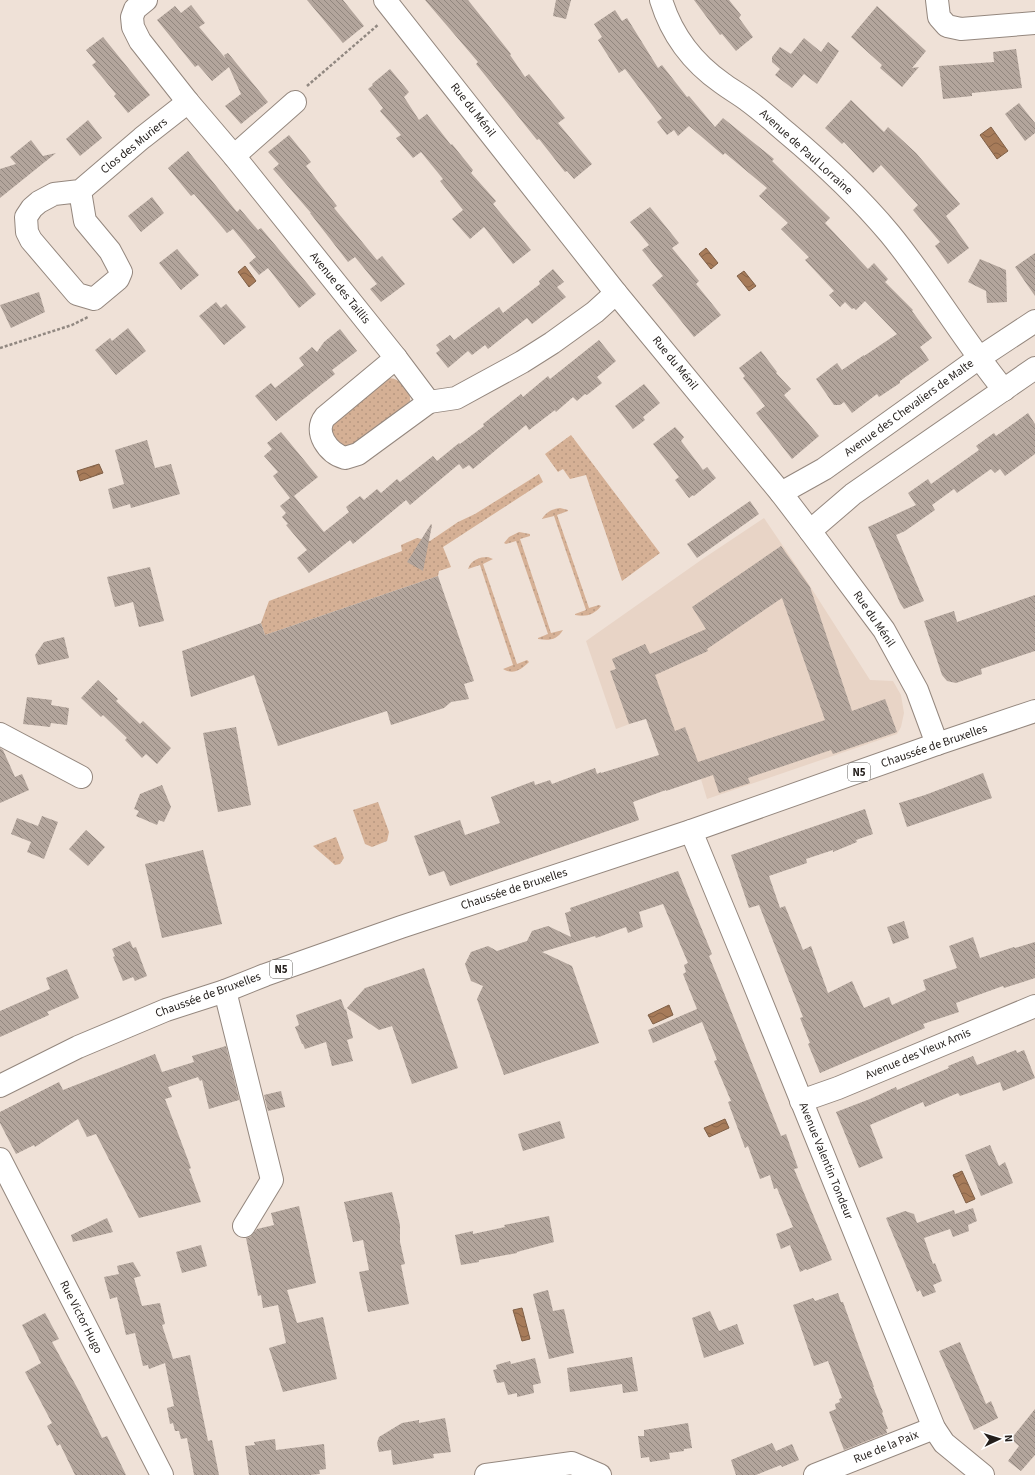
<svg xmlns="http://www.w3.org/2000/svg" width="1035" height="1475" font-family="'Source Sans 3',sans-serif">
	<defs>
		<pattern id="grass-dots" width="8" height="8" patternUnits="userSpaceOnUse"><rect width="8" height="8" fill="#d5b095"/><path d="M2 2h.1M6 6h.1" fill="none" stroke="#b79780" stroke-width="1.8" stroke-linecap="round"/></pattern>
		<pattern id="water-waves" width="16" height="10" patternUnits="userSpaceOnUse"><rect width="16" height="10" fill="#a77b59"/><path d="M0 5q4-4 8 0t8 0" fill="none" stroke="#886449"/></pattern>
		<pattern id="building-back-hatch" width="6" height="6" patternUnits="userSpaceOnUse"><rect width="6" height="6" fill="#b3a59c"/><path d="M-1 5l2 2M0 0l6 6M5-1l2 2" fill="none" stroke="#91867e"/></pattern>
	</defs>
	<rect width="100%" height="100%" fill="#efe1d7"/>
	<!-- built -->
	<path fill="#e8d4c6" d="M764,518l44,65 62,97 23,1 8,14 3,18 -3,14 -4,7 -190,65 -13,-43 -48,-38 -30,11 -30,-88 118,-83z"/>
	<!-- grass -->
	<g fill="url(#grass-dots)">
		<path d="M388,378c12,0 23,11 22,23l-57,48h-9l-13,-15v-7l5,-8z"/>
		<path d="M571,435l89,118 -38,28 -36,-106 -16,4 -7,-10 -5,3 -13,-18z"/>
		<path d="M539,474l4,8 -100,65 8,20 -12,4 -1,5 -173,59 -4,-12 8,-22 133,-50 -1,-6 16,-7 13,3 28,-19 17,-8z"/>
		<path d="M560,508l8,2v1l-11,4 32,93 10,-3 2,1c-7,9 -15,11 -26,9v-1l11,-4 -32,-94 -12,3c4,-7 10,-10 18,-11z"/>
		<path d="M519,532l11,2v2l-10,3 31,94 12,-3c-6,10 -14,11 -25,9v-1l10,-4 -32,-93 -10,3 -2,-1 5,-6z"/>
		<path d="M488,557l5,2 -10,5 34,100 10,-4 2,2c-8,8 -16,13 -26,7l10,-4 -33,-100 -12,4c3,-9 11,-12 20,-12z"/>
		<path d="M378,802l11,30 -2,9 -15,6 -7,-3 -12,-34z"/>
		<path d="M336,837l8,21 -4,6 -5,1 -22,-19z"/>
	</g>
	<!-- water -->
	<g fill="url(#water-waves)" stroke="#7f5f46">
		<path d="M991,127l17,24 -11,8 -17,-24z"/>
		<path d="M706,248l12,15 -7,6 -12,-15z"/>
		<path d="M245,266l11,15 -7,6 -11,-15z"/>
		<path d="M744,271l12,15 -7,5 -12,-15z"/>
		<path d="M99,464l4,9 -23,8 -3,-10z"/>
		<path d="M669,1005l4,10 -20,9 -5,-9z"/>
		<path d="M725,1119l4,9 -20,9 -5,-9z"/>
		<path d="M962,1171l13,28 -9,4 -13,-28z"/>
		<path d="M522,1308l8,31 -8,2 -9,-31z"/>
	</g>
	<!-- building -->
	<g fill="url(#building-back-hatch)" fill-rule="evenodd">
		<path d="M307,0h36l21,26 -21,17z"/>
		<path d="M425,0h43l43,54 -1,1 15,22 4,-3 36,44 -7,5 34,41 -18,15 -7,-8 -2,1 -26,-33 -2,1 -61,-76 2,-2z"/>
		<path d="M556,0h15l-5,19 -13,-3z"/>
		<path d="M694,0h35l12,15 -2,3 14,19 -17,14 -14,-17 -2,1z"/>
		<path d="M191,5l14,18 -6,4 27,32 -2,-4 4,-2 40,49 -27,22 -16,-18 16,-12 -12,-27 -17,14 -14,-16 -3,2 -38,-47 18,-14 6,7z"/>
		<path d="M877,6l49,45 -14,17 7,-1 -17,20 -22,-19 2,-3 -31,-28z"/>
		<path d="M615,10l7,11 5,-3 31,50 4,-3 25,32 2,-1 26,31 8,-9 51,41 -2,2 58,57 -5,5 43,46 6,-6 14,16 -3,3 28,28 -1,1 20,27 -12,9 9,13 -29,21v2l-21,14 -2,-3 -25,19 -8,-11 -4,3h-6l-18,-26 21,-16 5,7 22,-15v1l33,-22 -32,-33 -9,9 -2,-2 -2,1 -7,-7 -5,5 -11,-12 5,-4 -29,-31 4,-3 -28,-28 7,-6 -29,-27 8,-8 -42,-35 -2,2 -34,-29 -11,10 -4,-6 -7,5 -10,-13 5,-4 -37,-49 -6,4 -21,-33 4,-3 -8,-13z"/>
		<path d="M103,37l47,58 -22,18 -14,-17 2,-2 -24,-29 4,-3 -10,-12z"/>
		<path d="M804,38l17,14 7,-10 11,9 -22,33 -13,-10 -12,14 -17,-13 5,-6 -8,-7v-5l8,-10 11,7z"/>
		<path d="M1016,49l6,39 -50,5v3l-29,3 -4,-33 55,-4 -1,-10z"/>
		<path d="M390,69l19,23 -5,5 15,23 8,-6 24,31 1,-1 21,26 -2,3 25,28 -3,3 38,46 -18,14 -29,-37 -14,12 -18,-20 11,-9 -23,-29 3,-2 -22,-27 -8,6 -17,-20 5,-3 -21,-24 3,-3 -15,-19 5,-4 -1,-1z"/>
		<path d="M851,100l33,32 4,-5 28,26 44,51 -14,12 23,32 -21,16 -13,-18 5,-4 -27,-32 5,-5 -37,-40 -8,8 -29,-31 -2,2 -17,-16z"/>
		<path d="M1019,103l16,20v10l-10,8 -20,-27z"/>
		<path d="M88,120l14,18 -22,18 -14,-17z"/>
		<path d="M289,135l22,27 -5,4 31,40 -3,2 43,52 5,-4 23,28 -24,18 -11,-13 7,-5 -22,-27 -7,5 -38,-49h1l-38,-44 6,-5 -11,-12z"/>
		<path d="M31,140l12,16 13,-3 -56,45v-29l16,-5 -6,-7z"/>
		<path d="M188,151l49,61 3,-3 18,21 3,-2 55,66 -17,14 -31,-40 -9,7 -10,-12 7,-6 -23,-28 -6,4 -33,-39 -3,2 -23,-28z"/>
		<path d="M152,197l12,16 -23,19 -13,-16z"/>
		<path d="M650,207l29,36 -7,5 27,33 -3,3 25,31 -27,22 -42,-52 11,-9 -21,-26 7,-5 -19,-23z"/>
		<path d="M177,249l22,26 -18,15 -22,-27z"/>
		<path d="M1035,253v43l-20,-29z"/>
		<path d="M980,259l26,11 1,32 -20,1 -1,-12 -18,-9z"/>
		<path d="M553,269l11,13 -7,5 9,10 -34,27 -5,-6 -39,31 -3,-4 -13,10 -4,-4 -20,17 -12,-15 4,-3 -4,-5 14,-10 4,5 45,-33 4,6 37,-29 -1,-3z"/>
		<path d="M39,292l6,20 -34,16 -11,-23z"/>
		<path d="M216,302l5,6 5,-4 20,23 -22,18 -25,-29z"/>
		<path d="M128,328l18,23 -30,24 -21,-25 15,-12 2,3z"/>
		<path d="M340,329l17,22 -25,19 3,4 -59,47 -21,-25 16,-13 4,5 29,-23 -5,-7 13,-11 5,5 7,-10z"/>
		<path d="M599,340l17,21 -19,16 5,6 -15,12 -2,-1 -8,7 -4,-4 -17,15 -1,-2 -26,20 -3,-5 -53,44 -4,-4 -6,4 -4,-5 -49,41 -4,-5 -53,44 -3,-4 -41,33 -12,-15 10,-8 -21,-25 2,-1 -6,-7 4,-4 -6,-7 10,-8 -17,-22 5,-4 -14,-16 8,-7 -5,-6 14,-11 37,45 -24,19 30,36 25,-20 -3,-5 14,-11 4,4 13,-11 4,4 16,-14 3,3 33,-26 4,5 22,-18 1,1 24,-18 -1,-2 38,-30 2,3 25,-21 2,3z"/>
		<path d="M761,351l16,21 -1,1 15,16 -7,6 35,41 -27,23 -36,-46 9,-7 -22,-28 2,-2 -6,-8z"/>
		<path d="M644,384l16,19 -17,14 2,3 -12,9 -18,-23z"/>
		<path d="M1028,413l7,11v30l-30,22 -5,-7 -5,4 -4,-4 -34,24 -3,-4 -22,16 3,5 -30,21 -9,4 28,66 -20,8 -4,-6 -32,-76 48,-22 -8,-12 20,-14 3,5 48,-34 -3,-4 18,-13 2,3z"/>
		<path d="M675,427l9,10 -3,4 22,29 4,-3 9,11 -22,18 -1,-1 -4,3 -14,-18 4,-3 -26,-33z"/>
		<path d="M147,440l8,28 16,-4 9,30 -49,14 -1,-4 -17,5 -5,-20 16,-5 -9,-34z"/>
		<path d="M750,501l9,13 -62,44 -10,-14z"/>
		<path d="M431,524l1,1 -9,46 -16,-9z"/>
		<path d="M781,546l29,41 42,124 33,-12 12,33 -64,22 -2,-4 -83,28 2,5 -31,10 -6,-18 -47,16v-1l-33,12 6,18 -189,66 -6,-15 -15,5 -15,-40 46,-16 5,15 35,-12 -9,-26 43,-16 1,4 15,-5 2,4 43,-16 2,6 4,-2v1l58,-18 -13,-36 -17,5 -19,-53 6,-2 -4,-10 33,-15 5,10 56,-25 -14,-22zM782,598l43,122 -127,42 -13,-35 -10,4 -20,-56 53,-24 -1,-2z"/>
		<path d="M150,567l14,54 -25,6 -6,-25 -18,5 -8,-30z"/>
		<path d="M438,576l36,105 -10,3 5,15 -18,3 -7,6 -53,17 -4,-14 -109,35 -24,-71 -63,22 -9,-46 79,-28 4,12z"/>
		<path d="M1035,595v56l-54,18 1,5 -26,9 -9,-2 -5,-6 -18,-54 30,-10 3,11z"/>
		<path d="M64,637l5,21 -31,7 -3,-10 9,-13z"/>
		<path d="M98,680l20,19 -2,2 24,23 3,-3 28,27 -14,16 -11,-10 -4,4 -17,-18 2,-2 -24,-23 -2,2 -20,-19z"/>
		<path d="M27,697l25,3 -1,5 18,3 -2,17 -16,-2 -1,4 -27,-3z"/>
		<path d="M236,727l15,78 -33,7 -15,-79z"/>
		<path d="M0,748l3,2 12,27 7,-3 7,16 -29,13z"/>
		<path d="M983,773l9,25 -85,29 -8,-24 26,-8z"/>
		<path d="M162,785l9,22 -7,15 -5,-2 -2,5 -21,-9 3,-5 -5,-2 6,-15z"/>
		<path d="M865,809l8,25 -17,6 1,2 -24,10v-2l-27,9 1,4 -38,13 11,32 5,-2 18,44 8,-4 17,47 24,-12 12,27 25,-11 3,8 34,-15 -3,-10 34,-12 -8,-22 24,-9 7,21 34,-11 1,1 20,-6v36l-31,10 -1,-2 -47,17 3,9 -36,12 2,4 -105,45 -12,-29 2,-1 -10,-25 3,-1 -44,-112 -10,3 -18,-53z"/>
		<path d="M42,816l16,6 -14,37 -17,-7 4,-10 -20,-8 6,-16 21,8z"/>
		<path d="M86,830l19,17 -17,19 -19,-17z"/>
		<path d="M203,850l19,74 -60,14 -17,-74z"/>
		<path d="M678,871l34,83 -3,2 15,37 57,143 5,-2 12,34 -4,1 38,91 -25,10 -1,-1 -6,3 -10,-27 -9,4 -5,-15 17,-7 -16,-39 -3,1 -4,-14 -10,4 -12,-33 -3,2 -17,-46 3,-1 -17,-40 3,-1 -15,-38 -49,21 -5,-13 49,-21 -14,-35 3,-2 -2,-7 4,-2 -25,-59 -24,8 4,15 -15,6 -2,-6 -30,11 -1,-2 -53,16 30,14 27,77 -95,32 -27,-76 6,-13 -12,-5 -6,-17 6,-12 17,-6 9,5 30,-10 5,-10 16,-5 23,11 -6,-24 6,-2 -1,-3z"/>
		<path d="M904,921l5,17 -16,6 -6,-17z"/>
		<path d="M130,941l3,7 3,-1 11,29 -12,5 -2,-4 -10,4 -10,-24 2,-1 -3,-7z"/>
		<path d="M424,968l34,100 -46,16 -20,-58 -13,4 -32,-22 18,-20z"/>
		<path d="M67,969l12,29 -32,14 2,3 -49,22v-26l50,-22 -4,-11z"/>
		<path d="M341,999l4,11 1,-1 7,29 -6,2 6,21 -21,5 -6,-24 -21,7 -2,-5h-1l-7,-17 4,-2 -3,-10z"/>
		<path d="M226,1046l14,57 -1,-3 -30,9 -7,-29 -2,1 -2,-4 -30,10 4,10 -7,2 26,69 -2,1 12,33 -62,16 -43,-84 -9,3 -9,-18 -43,28 -1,-2 -18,9 -16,-31v-11l59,-30 4,8 92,-36 7,18 32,-10 -2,-6z"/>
		<path d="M1016,1050l1,3 7,-3 11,28 -32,13 -3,-9 -40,14 -2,-3 -33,14 -2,-5 -53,23 13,33 -24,10 -23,-56 34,-13 26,-12 1,3 52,-22 -1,-2 25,-10 4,9z"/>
		<path d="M281,1091l4,16 -17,4 -4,-16z"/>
		<path d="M560,1121l5,17 -42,13 -5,-17z"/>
		<path d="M990,1145l9,21 6,-4 8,21 -32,13 -16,-41z"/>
		<path d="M392,1192l8,33v17l5,22 -4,1 8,39 -41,8 -9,-40 10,-2 -6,-30 -10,2 -9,-40z"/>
		<path d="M299,1206l17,77 -29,7 10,33 26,-6 14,62 -54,13 -14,-44 17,-5 -8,-38 -15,3 -2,-13 -3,1 -12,-58 4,-1 7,-8 17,-4 -3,-12z"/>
		<path d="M973,1208l4,13 -9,4 1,6 -16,6 -3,-8 -26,9 9,26 2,-1 7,18 -9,4 3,7 -13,5 -3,-7 -3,2 -31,-74 19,-7 9,3 3,9 37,-13 1,4z"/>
		<path d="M549,1216l5,26 -37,10v1l-38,7v2l-18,3 -6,-30 18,-4v3l32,-7 -1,-2z"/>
		<path d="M107,1218l6,14 -40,10 -2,-7z"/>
		<path d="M201,1245l6,21 -25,7 -6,-21z"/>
		<path d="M133,1262l8,14 -7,2 8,28 18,-3 5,21 -3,1 11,34 17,-4 18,86 4,-1 7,35h-25l-7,-37 -6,1 -2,-8h-4l-2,-8 -3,1 -3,-16 7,-2 -9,-43 -16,6 -1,-4 -5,1 -8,-33 -9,2 -9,-38 -7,2 -6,-22 15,-3 -2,-8z"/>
		<path d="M548,1290l5,21 11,-2 10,44 -25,6 -16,-65z"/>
		<path d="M838,1293l3,9h2l16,45 15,40h-1l10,25 -1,1 6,16h-2l1,4 -43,17 -15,-38 7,-3 -1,-5 5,-2 -1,-3 3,-1 -14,-37 -14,5 -21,-61 20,-7 2,3z"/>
		<path d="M710,1311l9,20 18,-7 7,20 -40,14 -12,-40z"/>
		<path d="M45,1313l14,26 -7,3 28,51 22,45 5,-2 19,39h-51l-15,-31 -3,2 -10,-20 5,-3 -27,-51 16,-9 -19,-38z"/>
		<path d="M960,1342l26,62 5,-3 7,17 -24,12 -35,-79z"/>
		<path d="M632,1357l6,34 -15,2 -1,-9 -52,8 -3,-24z"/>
		<path d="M535,1358l6,25 -8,2 1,8 -17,4v-4l-9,2 -4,-13 -7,1 -4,-13 4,-1 -1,-4 14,-4 1,3z"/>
		<path d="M1035,1409v46l-14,16 -13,-10 11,-15 -8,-7z"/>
		<path d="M445,1418l6,34 -18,2 1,4 -41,7 -2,-15 -12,2 -2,-9 2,-6 23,-14 17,-3v3z"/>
		<path d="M688,1423l4,25 -8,1v2l-15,2 1,6 -20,3 -1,-5 -8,1 -3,-22h6v-6z"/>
		<path d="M275,1439l1,11 48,-6 2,25 -7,1 1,4 -10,1h-61l-4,-29 10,-1 -1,-3z"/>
		<path d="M772,1443l4,8 16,-7 7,16 -17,7 -1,-2 -25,10h-20l-5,-15z"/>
	</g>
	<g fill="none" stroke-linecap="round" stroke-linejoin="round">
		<defs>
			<g id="minor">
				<path d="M146,0l-11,9 -3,8 1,10 7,14 48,61 46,54 162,202 33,44 27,-4 66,-36 30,-19 43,-31 21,-19"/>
				<path d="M385,0l231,293 165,200 29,38 74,99 33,60 20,54"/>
				<path d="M661,0c11,36 31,62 61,83 8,6 17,11 25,17 14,10 27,22 40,33 37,31 72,64 103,101 41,50 73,106 114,156"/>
				<path d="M937,0l2,17 8,9 14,3 74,-6"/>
				<path d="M234,156l61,-54"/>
				<path d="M80,191l5,30 25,30 11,21 -3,7 -24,20 -17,-5 -46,-54 -4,-8 -1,-15 6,-9 7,-6 15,-8 26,-3 62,-53 46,-36"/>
				<path d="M396,358l-71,59c-12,15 3,36 20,41l13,-4 71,-52"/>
				<path d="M781,493l43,-24 155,-111 56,-37"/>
				<path d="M810,531l43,-37 182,-126"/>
				<path d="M0,734l81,43"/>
				<path d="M691,831l57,138 186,459 10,15 39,32"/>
				<path d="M225,991l47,189 -28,46"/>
				<path d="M801,1101l37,-13 197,-82"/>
				<path d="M0,1159l162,316"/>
				<path d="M486,1475l86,-12 28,12"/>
				<path d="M815,1475l119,-47"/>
			</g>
			<path id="major" d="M0,1086l78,-39 88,-37 59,-19 40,-16 136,-48 290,-96 246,-87 98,-33"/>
		</defs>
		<!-- minor casing -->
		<use href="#minor" stroke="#94877e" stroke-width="24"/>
		<!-- major casing -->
		<use href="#major" stroke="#94877e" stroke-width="24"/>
		<!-- path -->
		<g stroke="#918881" stroke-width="2.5" stroke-dasharray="3 2" stroke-linecap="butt">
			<path d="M307,86l72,-62"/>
			<path d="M0,348l72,-23 16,-8"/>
		</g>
		<!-- minor -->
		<use href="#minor" stroke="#fff" stroke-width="22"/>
		<!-- major -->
		<use href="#major" stroke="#fff" stroke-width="22"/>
	</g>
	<g text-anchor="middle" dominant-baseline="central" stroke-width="3" stroke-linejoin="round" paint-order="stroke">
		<!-- shield labels -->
		<g fill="#fff" stroke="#65625f" stroke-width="1">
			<rect x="848" y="763" width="22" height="18" rx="3"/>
			<rect x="270" y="960" width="22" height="18" rx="3"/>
		</g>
		<g font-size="11" font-weight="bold" fill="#231e1b">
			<text x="859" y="772">N5</text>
			<text x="281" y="969">N5</text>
		</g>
		<!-- street labels -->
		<g font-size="12" fill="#231e1b" stroke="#fff">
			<text transform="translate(473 110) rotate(52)">Rue du Ménil</text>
			<text transform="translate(134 146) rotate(-39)">Clos des Muriers</text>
			<text transform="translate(806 152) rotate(42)">Avenue de Paul Lorraine</text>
			<text transform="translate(340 288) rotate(51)">Avenue des Taillis</text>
			<text transform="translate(675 363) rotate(51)">Rue du Ménil</text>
			<text transform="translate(909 408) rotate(-36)">Avenue des Chevaliers de Malte</text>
			<text transform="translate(874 619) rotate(56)">Rue du Ménil</text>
			<text transform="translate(934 746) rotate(-19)">Chaussée de Bruxelles</text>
			<text transform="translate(514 889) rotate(-18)">Chaussée de Bruxelles</text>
			<text transform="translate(208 995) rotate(-20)">Chaussée de Bruxelles</text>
			<text transform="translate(918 1054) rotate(-23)">Avenue des Vieux Amis</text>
			<text transform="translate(826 1161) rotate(68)">Avenue Valentin Tondeur</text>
			<text transform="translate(81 1317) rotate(63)">Rue Victor Hugo</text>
			<text transform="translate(886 1447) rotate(-22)">Rue de la Paix</text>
		</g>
	</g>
	<!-- north arrow -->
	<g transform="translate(999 1439) rotate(86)" stroke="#ffffff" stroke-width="3" paint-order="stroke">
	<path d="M0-3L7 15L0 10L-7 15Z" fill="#231e1b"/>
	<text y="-6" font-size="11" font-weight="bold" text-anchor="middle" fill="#231e1b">N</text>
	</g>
</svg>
